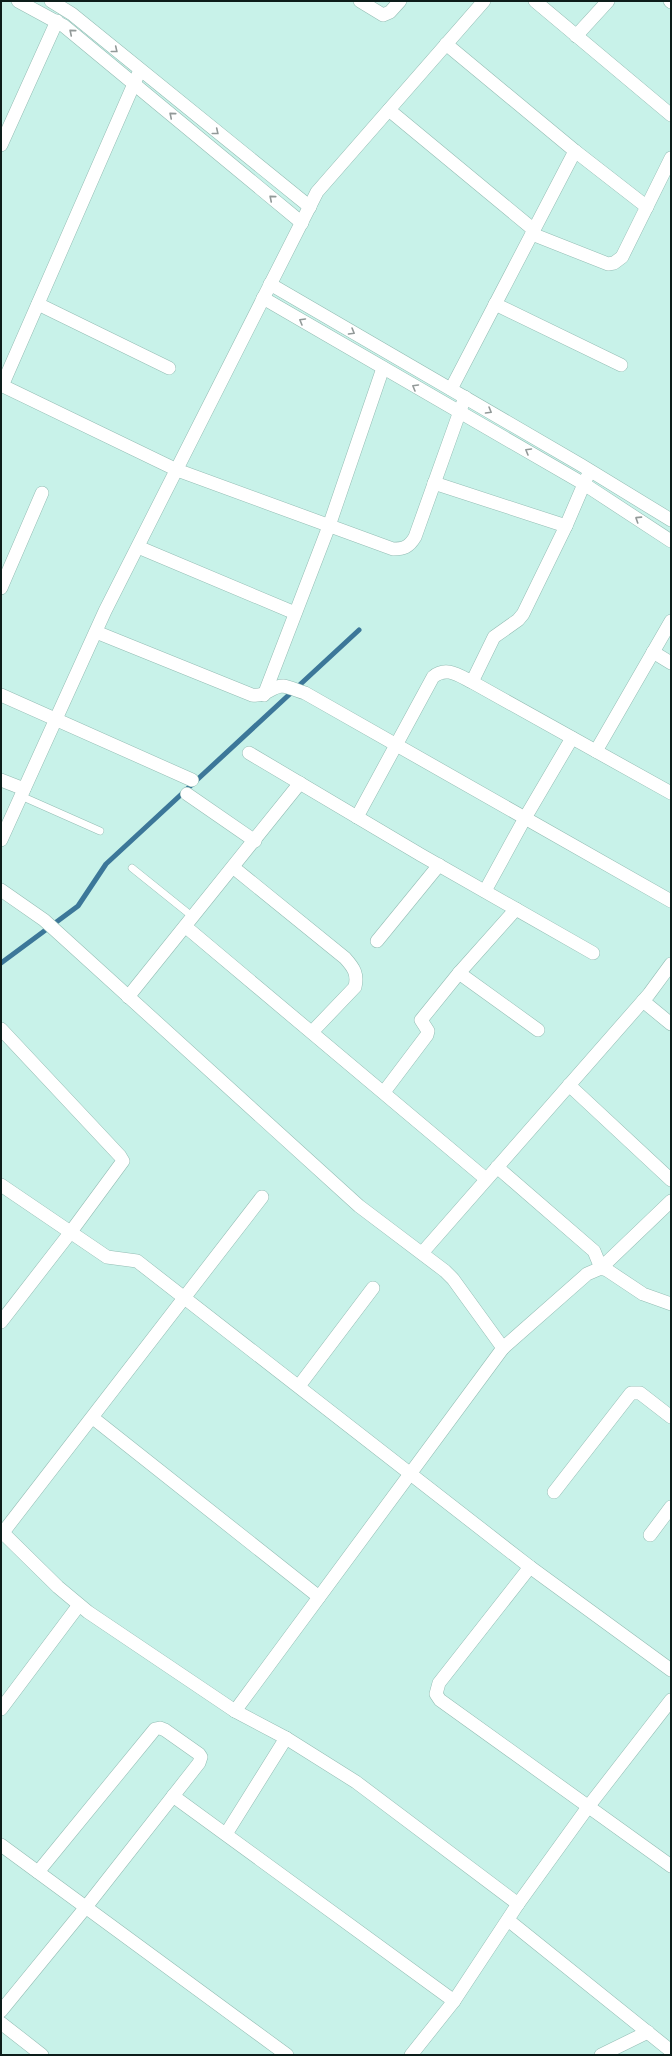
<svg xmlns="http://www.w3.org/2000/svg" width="672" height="2056" font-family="Manrope,sans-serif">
	<rect width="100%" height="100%" fill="#c8f2e9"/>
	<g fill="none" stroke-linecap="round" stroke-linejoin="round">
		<!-- stream -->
		<path stroke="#3c7799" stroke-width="5" d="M1,963l77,-57 28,-42 253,-234"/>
		<defs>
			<g id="service">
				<path d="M21,796l79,35"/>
				<path d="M132,868l61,49"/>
			</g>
			<g id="minor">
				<path d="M18,1l46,25 238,197"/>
				<path d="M51,1l21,13 238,193"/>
				<path d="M360,1l23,14 7,-3 10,-11"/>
				<path d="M535,1l136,114"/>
				<path d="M670,1l1,1"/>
				<path d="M576,36l32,-35"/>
				<path d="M446,44l129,107 72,56"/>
				<path d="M389,110l145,120"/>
				<path d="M1,145l56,-124"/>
				<path d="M532,234l76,30 6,-1 8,-6 49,-99"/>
				<path d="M270,284l311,181 90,55"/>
				<path d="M263,298l321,186 87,57"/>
				<path d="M38,304l131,64"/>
				<path d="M495,304l126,61"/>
				<path d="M1,385l176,85 216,79c11,0 16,-2 22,-12l50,-140"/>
				<path d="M2,386l138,-316"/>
				<path d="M451,389l124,-238"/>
				<path d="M434,483l132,43"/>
				<path d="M138,547l157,66"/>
				<path d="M1,588l41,-95"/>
				<path d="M96,632l156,63c15,2 19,-9 31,-9 7,1 15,5 22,7l366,208"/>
				<path d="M653,652l18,11"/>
				<path d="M472,682l22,-45 24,-17 5,-6 43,-88 21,-49"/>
				<path d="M1,695l191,85"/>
				<path d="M264,695l65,-169 54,-158"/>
				<path d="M596,751l75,-130"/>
				<path d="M249,753l172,102 172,98"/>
				<path d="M1,780l23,9"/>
				<path d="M187,794l68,47"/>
				<path d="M357,817l76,-140c13,-11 25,-2 39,5l199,111"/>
				<path d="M1,840l104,-229 212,-419 167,-191"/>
				<path d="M234,868l111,90c9,10 13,16 10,29l-43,45"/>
				<path d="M1,890l43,30 315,286 86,65 8,8 50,69 -268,363"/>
				<path d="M485,891l40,-73 47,-80"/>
				<path d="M186,927l300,252"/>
				<path d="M377,941l62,-76"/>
				<path d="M459,973l79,57"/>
				<path d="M128,997l172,-214"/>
				<path d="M643,1001l28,23"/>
				<path d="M1,1029l119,127 3,5 -53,72 -69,89"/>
				<path d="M569,1085l102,95"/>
				<path d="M384,1092l43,-57 1,-4 -7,-11 38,-47 57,-64"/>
				<path d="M497,1167l97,84 7,17 70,-67"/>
				<path d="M1,1185l106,72 30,4 393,306 141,103"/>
				<path d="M422,1253l227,-259 22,-30"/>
				<path d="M503,1348l84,-74 14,-6 6,2 36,24 28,10"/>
				<path d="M299,1386l74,-98"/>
				<path d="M93,1418l226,179"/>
				<path d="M554,1492l77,-99h9l31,24"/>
				<path d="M1,1531l57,56 30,25 147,99 51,27 70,44 162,122"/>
				<path d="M1,1535l261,-338"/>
				<path d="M650,1535l21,-28"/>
				<path d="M530,1567l-91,116 -3,11 4,6 231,166"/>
				<path d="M1,1709l78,-104"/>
				<path d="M173,1796l281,205"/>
				<path d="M226,1834l60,-96"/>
				<path d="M1,1845l286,210"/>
				<path d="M508,1920l163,131"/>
				<path d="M1,2011l85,-104 113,-144 2,-6 -2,-3 -34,-24 -5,-2 -5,1 -117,143"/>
				<path d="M1,2023l41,32"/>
				<path d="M411,2055l43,-54 64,-97 70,-97 83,-107"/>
				<path d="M601,2055l47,-23"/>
			</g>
		</defs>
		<!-- service casing -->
		<use href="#service" stroke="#94bdb4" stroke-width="8"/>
		<!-- minor casing -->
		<use href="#minor" stroke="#94bdb4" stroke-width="14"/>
		<!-- service -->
		<use href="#service" stroke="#fff" stroke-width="7"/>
		<!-- minor -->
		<use href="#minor" stroke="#fff" stroke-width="13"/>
	</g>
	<!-- one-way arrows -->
	<defs><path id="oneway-chevron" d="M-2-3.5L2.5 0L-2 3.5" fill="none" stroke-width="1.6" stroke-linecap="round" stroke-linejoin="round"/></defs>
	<g stroke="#929998">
		<use href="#oneway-chevron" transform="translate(72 32) rotate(-140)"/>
		<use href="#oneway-chevron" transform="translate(115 50) rotate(39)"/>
		<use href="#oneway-chevron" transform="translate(172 115) rotate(-140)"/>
		<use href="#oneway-chevron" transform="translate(216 132) rotate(39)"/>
		<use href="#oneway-chevron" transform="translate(272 198) rotate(-140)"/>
		<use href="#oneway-chevron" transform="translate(302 321) rotate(-150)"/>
		<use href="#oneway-chevron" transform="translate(352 332) rotate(30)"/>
		<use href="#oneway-chevron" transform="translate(415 387) rotate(-150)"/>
		<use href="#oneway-chevron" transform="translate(489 411) rotate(30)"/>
		<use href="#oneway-chevron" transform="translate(528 451) rotate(-150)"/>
		<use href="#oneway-chevron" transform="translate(638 519) rotate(-147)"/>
	</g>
	<!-- border -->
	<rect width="672" height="2056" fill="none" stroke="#0d1d1a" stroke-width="4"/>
</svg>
